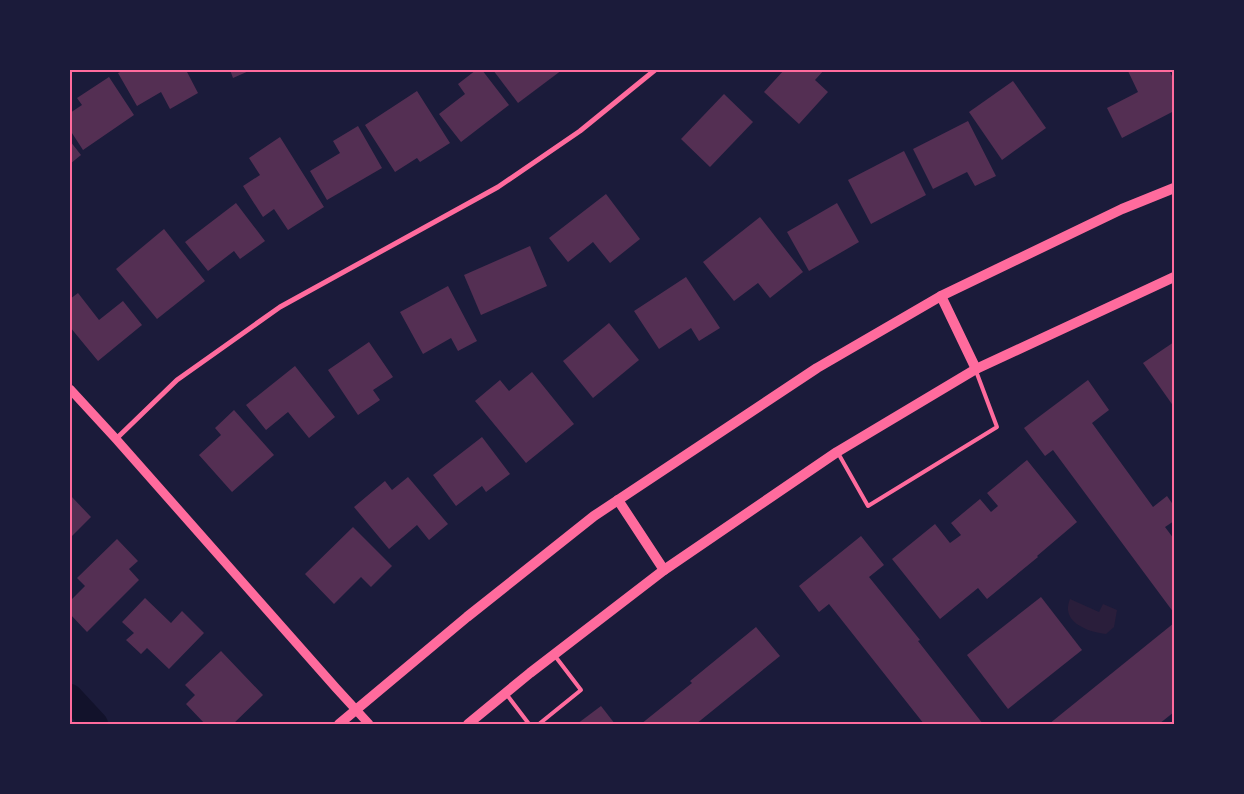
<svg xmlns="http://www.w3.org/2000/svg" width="1244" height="794" font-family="'Golos Text',sans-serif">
	<rect width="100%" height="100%" fill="#1b1b3a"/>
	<!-- green -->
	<path fill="#2a1e3b" d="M1070,599l29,13 4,-8 14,6 -3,17 -8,7c-18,-2 -46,-12 -36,-35z"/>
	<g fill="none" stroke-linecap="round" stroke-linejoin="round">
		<!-- canal -->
		<path stroke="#12122b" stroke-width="26" d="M70,697l25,27"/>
	</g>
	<!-- building -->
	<g fill="#542f53">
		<path d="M124,70h62l12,23 -28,16 -9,-17 -24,14 -19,-33z"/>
		<path d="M230,70h21l-18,8z"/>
		<path d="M476,70h6l27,35 -48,37 -22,-28 26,-20 -7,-10z"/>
		<path d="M493,70h69l-44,33z"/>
		<path d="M784,70h40l-9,10 13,12 -29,32 -35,-32z"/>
		<path d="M1129,70h40l5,10v31l-52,27 -15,-30 31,-16 -10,-21z"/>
		<path d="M109,77l25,38 -51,35 -13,-20v-17l12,-8 -5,-7z"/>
		<path d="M1013,81l33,47 -44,32 -33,-48z"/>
		<path d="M417,91l33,52 -30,19 -3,-4 -22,14 -30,-47z"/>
		<path d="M724,94l29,28 -43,45 -29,-28z"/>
		<path d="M968,121l28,55 -21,10 -8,-14 -34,17 -20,-40z"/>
		<path d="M358,126l24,42 -55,32 -17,-29 30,-18 -7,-12z"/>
		<path d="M280,137l44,70 -36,23 -14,-21 -11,8 -20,-31 17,-11 -11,-17z"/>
		<path d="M70,141l11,14 -11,9z"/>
		<path d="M904,151l22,44 -55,29 -23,-44z"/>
		<path d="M606,194l34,45 -30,24 -17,-21 -25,20 -19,-24z"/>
		<path d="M236,203l29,38 -25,18 -6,-8 -26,20 -23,-29z"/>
		<path d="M837,203l22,39 -50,29 -22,-39z"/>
		<path d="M760,217l43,55 -33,26 -12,-15 -24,18 -31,-39z"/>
		<path d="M164,229l41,52 -48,38 -41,-50z"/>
		<path d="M530,246l17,40 -66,29 -17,-40z"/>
		<path d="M686,277l34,51 -21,13 -8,-13 -32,21 -25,-38z"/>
		<path d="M448,286l29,55 -19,10 -7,-13 -28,16 -23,-42z"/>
		<path d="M78,293l21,27 24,-19 19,24 -44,36 -28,-34v-28z"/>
		<path d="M609,323l30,37 -46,38 -30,-37z"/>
		<path d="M369,342l24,35 -20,13 7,10 -22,15 -30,-45z"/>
		<path d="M1174,342v65l-31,-44z"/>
		<path d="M295,366l40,51 -26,21 -21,-26 -22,18 -20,-25z"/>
		<path d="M532,372l42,52 -48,39 -51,-62 25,-21 9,11z"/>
		<path d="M1088,380l21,30 -17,13 61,84 14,-11 7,10v15l-9,6 9,12v74l-121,-163 -8,6 -21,-28z"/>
		<path d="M234,410l40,45 -42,37 -33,-37 22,-20 -6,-7z"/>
		<path d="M482,437l28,37 -24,18 -4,-6 -26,20 -23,-31z"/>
		<path d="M1027,460l50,62 -40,34 1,1 -51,42 -9,-11 -38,31 -48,-60 43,-35 15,19 11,-8 -10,-12 29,-24 11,13 7,-6 -11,-13z"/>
		<path d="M408,477l40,47 -19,16 -12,-15 -28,24 -35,-42 31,-26 7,9z"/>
		<path d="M70,495l21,22 -21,21z"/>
		<path d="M353,527l39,39 -21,21 -10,-10 -27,27 -29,-30z"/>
		<path d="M861,536l23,29 -15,12 51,63 -2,1 65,83h-59l-95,-120 -10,8 -20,-26z"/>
		<path d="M117,539l21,22 -9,8 10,11 -52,52 -17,-18v-13l15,-15 -8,-8z"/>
		<path d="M1041,597l41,53 -74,59 -41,-54z"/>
		<path d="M145,598l26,25 11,-12 22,22 -35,36 -22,-21 -6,6 -15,-14 8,-7 -12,-11z"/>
		<path d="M1174,623v89l-15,12h-110z"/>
		<path d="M756,627l24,29 -84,68h-55l51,-41 -2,-2z"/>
		<path d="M221,651l42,44 -30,29h-28l-19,-20 9,-9 -10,-10z"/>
		<path d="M601,706l14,18h-38z"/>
	</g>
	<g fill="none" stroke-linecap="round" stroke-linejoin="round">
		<!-- service -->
		<g stroke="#ff6b9d" stroke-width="4">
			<path d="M838,453l30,53 129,-79 -21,-56"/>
			<path d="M507,695l22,29"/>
			<path d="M539,724l42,-34 -26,-34"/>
		</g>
		<!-- minor -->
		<path stroke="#ff6b9d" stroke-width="5" d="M116,439l61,-59 103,-73 218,-120 82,-56 75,-61"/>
		<!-- tertiary -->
		<path stroke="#ff6b9d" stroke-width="9" d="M70,389l46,50 220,249 33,36"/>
		<!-- secondary -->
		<g stroke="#ff6b9d" stroke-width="10">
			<path d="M941,296l35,73"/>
			<path d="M618,500l46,70"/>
			<path d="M339,724l128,-107 127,-101 223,-148 124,-72 181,-87 52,-21"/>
			<path d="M468,724l62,-51 134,-103 173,-118 139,-83 198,-92"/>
		</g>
	</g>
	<!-- border -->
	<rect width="1244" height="794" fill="none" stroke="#1b1b3a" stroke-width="142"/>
	<rect x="71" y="71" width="1102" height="652" fill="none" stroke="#ff6b9d" stroke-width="2"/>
</svg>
